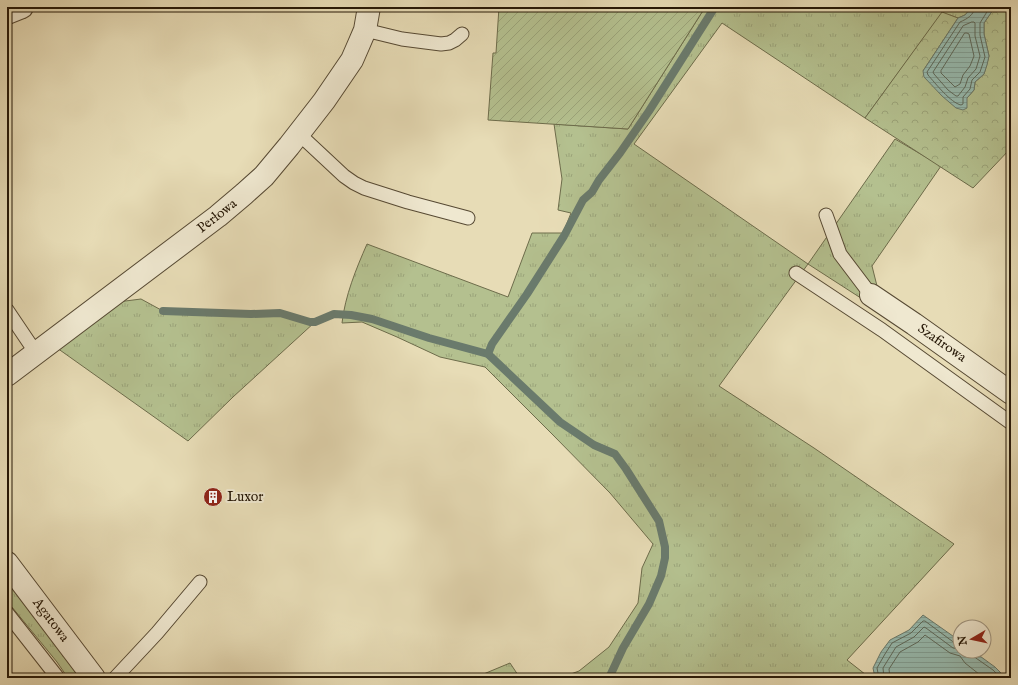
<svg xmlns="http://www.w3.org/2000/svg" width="1018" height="685" font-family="'IM FELL English',serif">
	<defs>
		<pattern id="grass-tufts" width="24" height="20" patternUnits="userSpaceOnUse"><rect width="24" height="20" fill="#b4c08f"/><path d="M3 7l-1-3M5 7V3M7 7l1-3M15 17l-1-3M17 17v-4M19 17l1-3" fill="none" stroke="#9ba47a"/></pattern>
		<pattern id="forest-crowns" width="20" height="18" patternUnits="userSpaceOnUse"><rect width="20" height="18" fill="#b4c08f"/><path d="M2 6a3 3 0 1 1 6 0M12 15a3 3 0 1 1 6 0" fill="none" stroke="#9ba47a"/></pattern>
		<pattern id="garden-furrows" width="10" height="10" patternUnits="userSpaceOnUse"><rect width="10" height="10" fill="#b4c08f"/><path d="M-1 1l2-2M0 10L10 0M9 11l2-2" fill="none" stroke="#9ba47a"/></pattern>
		<pattern id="water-rules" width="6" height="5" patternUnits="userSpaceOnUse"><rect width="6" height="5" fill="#97bbb0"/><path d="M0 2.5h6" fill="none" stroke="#82a096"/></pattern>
	</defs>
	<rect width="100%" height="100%" fill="#e7dcb6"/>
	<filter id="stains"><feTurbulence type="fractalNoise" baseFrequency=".005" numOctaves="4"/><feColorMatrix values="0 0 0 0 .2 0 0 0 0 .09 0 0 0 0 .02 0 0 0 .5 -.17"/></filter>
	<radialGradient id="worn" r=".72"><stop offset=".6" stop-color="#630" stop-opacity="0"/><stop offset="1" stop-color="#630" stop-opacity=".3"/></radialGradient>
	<!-- grass -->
	<g fill="url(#grass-tufts)" stroke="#6d6c4b">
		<path d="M714,7h258l-7,8 -7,3 -16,-5 -77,105 -143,-95 -88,121 174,120 87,-125 46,27 -69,100 5,20 -10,16 -59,-38 -89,122 95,62 140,96 -107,116 23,18h-310l19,-7 30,-24 29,-44 4,-35 11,-24 -43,-51 -57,-58 -68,-68 -45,-10 -43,-20 -35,-15 -20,1c3,-27 14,-54 25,-79l141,53 24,-64h31l8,-20 -13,-3 4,-31 -8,-55 74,5 76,-120 9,1z"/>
		<path d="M141,299l22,12 88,3 29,-1 30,9h5l-82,75 -45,44 -138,-98 52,-39z"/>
		<path d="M7,563l87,115h-26l-11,-16 -50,-61z"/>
		<path d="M510,663l10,15h-46z"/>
	</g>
	<!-- forest -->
	<path fill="url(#forest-crowns)" stroke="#6d6c4b" d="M995,7h16v141l-38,40 -108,-70 77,-106 16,6 -35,53 44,27 7,-8 1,-8 9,-8 5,-18 -5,-22v-11z"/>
	<!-- garden -->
	<path fill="url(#garden-furrows)" stroke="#6d6c4b" d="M499,7h215l-1,3 -9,-1 -76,120 -140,-9 5,-67h3z"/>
	<!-- water -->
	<g fill="url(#water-rules)" stroke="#6a7a6c">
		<path d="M972,7h23l-11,16v11l5,22 -2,9 -3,9 -9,8 -1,8 -7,8v10l-4,2 -7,-2 -14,-12 -18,-19 -1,-6 35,-53 7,-3z"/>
		<path d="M923,615l37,26v10h13l22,16 11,11h-131l-2,-10 8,-16 9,-12 19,-10z"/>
	</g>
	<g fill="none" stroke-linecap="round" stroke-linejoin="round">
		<!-- shore -->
		<g stroke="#5e6a5c" stroke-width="1">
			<path d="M975,7c-1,8 -8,12 -15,15l-33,50 1,3c7,8 23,28 33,30l2,-1v-7l7,-8 2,-9 8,-8 5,-15 -5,-22v-12l10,-16"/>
			<path d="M972,22h2l1,1v13l5,20 -4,13 -8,9 -3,9 -7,9h-2l-8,-6 -14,-16 -1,-2 30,-46z"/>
			<path d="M965,33h2l2,1 5,22 -4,10 -7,9 -3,9 -5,3 -14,-14v-2z"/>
			<path d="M971,651l2,5 20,14 8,8"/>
			<path d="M879,678l-2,-10 8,-14 7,-11 19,-10 12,-12h2l31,23h4"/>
			<path d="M884,678l-1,-10 13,-21 18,-10 10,-10 2,1 27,20 7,1"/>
			<path d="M890,678l-1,-9 11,-17 18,-10 7,-7 25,18 10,3 5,7 19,15"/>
		</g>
		<!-- stream -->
		<g stroke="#6a7a6c" stroke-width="8">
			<path d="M163,311l88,3 29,-1 30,9h5l19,-8 17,1 21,4 57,19 59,16 72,68 34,23 21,9 11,15 33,52 6,26v11l-4,18 -12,28 -26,44 -14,30"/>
			<path d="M488,354l4,-10 35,-50 37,-58 19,-36 9,-8 7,-12 21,-27 29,-42 64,-101"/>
		</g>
		<defs>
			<g id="service">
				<path d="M365,30l37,9 39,5 8,-1 6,-3 7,-6"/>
				<path d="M299,134l45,42 10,7 10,5 44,14 60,16"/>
				<path d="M826,215l14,39 31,41"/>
				<path d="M796,273l86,57 129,93"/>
				<path d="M7,310l29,43"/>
				<path d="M7,613l51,65"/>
				<path d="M115,678l42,-45 43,-51"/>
			</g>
			<g id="minor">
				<path d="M7,13l15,-6"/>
				<path d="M871,295l43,29 97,69"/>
				<path d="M7,375l211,-159 26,-22 20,-18 25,-30 35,-45 28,-41 7,-16 6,-14 4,-23"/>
				<path d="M7,563l87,115"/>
			</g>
		</defs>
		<!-- service casing -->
		<use href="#service" stroke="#564933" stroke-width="15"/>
		<!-- minor casing -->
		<use href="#minor" stroke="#564933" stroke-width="24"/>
		<!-- service -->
		<use href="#service" stroke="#efe8d0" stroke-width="13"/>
		<!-- minor -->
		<use href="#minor" stroke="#efe8d0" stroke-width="22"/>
	</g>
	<!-- icons -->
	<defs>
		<symbol id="building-disc" viewBox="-11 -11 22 22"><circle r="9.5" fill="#8f2418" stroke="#efe8d0"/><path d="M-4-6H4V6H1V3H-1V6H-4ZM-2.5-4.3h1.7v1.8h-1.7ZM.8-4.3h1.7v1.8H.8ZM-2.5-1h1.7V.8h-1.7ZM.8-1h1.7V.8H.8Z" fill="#fff"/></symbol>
	</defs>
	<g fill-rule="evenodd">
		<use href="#building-disc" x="202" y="486" width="22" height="22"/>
	</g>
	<g text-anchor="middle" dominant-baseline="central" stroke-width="4" stroke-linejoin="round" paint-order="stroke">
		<!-- street labels -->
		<g font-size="14" fill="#261807" stroke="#efe8d0">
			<text transform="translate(217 216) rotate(-38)">Perłowa</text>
			<text transform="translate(942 343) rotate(35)">Szafirowa</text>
			<text transform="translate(51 620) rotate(53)">Agatowa</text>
		</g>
		<!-- poi labels -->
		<g font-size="14" fill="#261807" stroke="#efe8d0" text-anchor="start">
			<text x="227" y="497">Luxor</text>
		</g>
	</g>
	<!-- margin -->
	<rect width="1018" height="685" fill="none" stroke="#e7dcb6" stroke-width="24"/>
	<rect x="8" y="8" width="1002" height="669" fill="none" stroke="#261807" stroke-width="2"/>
	<rect x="12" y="12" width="994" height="661" fill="none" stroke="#261807"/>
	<!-- north arrow -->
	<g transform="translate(972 639) rotate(261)"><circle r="19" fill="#efe8d0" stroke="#9f9580"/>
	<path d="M0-3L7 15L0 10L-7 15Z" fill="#8f2418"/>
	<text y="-6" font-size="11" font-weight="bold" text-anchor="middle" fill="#261807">N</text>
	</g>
	<rect width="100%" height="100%" filter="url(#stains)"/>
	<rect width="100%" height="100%" fill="url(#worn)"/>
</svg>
